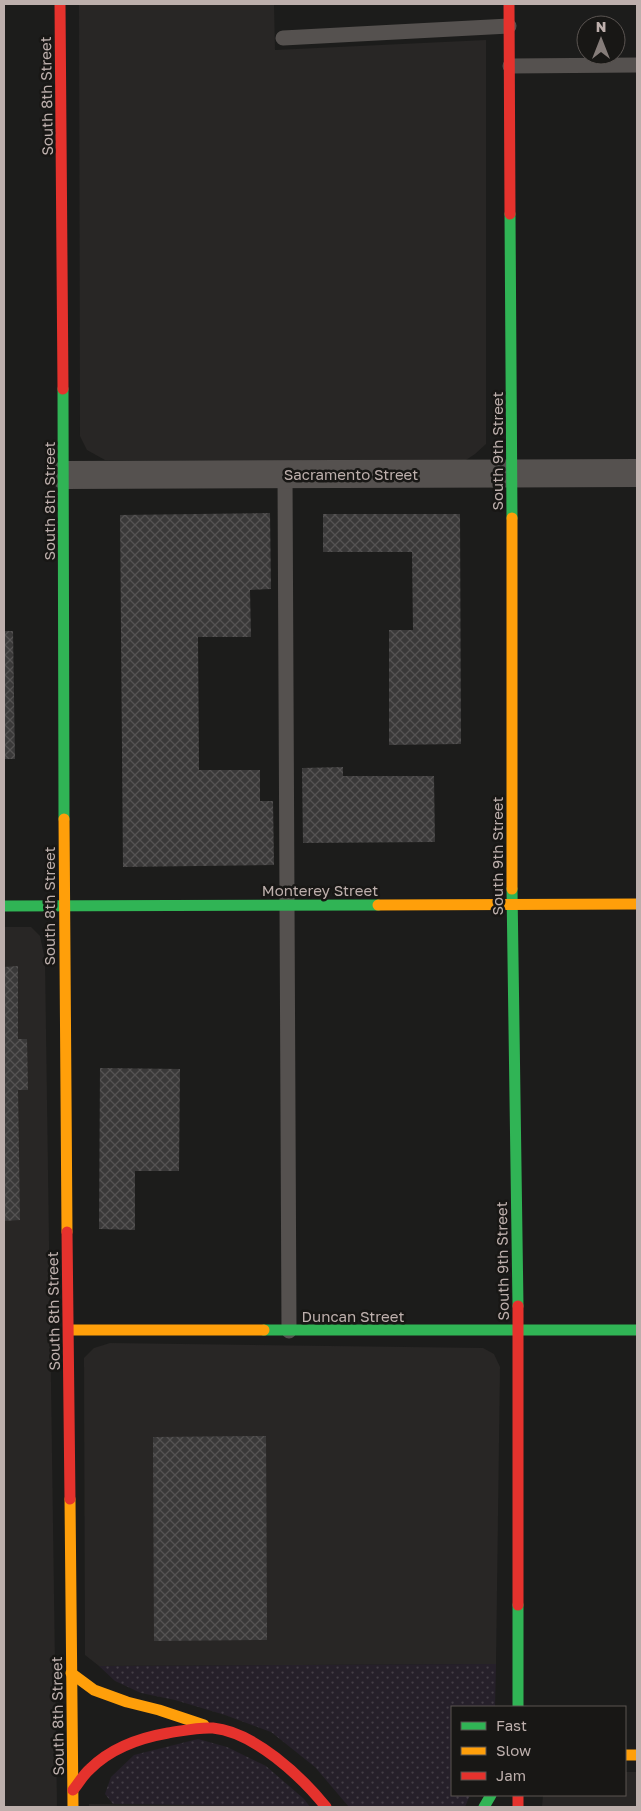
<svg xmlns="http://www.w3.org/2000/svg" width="641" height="1811" font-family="'Golos Text',sans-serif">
	<defs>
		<pattern id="grass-dots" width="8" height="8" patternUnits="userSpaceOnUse" patternTransform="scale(1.25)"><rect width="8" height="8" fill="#26202a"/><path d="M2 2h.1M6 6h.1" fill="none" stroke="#443e46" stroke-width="1.8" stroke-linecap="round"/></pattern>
		<pattern id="building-cross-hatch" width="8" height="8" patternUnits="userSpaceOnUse" patternTransform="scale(1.25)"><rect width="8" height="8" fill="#3a3939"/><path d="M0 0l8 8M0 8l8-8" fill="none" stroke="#555353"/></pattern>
	</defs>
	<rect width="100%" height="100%" fill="#1c1c1b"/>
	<!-- built -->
	<g fill="#282625">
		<path d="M79,4h195l1,46 211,-10v404l-11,10 -9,6h-361l-18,-10 -7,-14z"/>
		<path d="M4,927h27l9,9 5,24 12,847h-53z"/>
		<path d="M110,1343l373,5 11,6 6,13 -4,297 -397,2 -14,-11 -1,-297 10,-10z"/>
		<path d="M625,1772h12v35h-95l1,-12h82z"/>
		<path d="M89,1804l179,2 1,1h-180z"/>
	</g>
	<!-- grass -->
	<g fill="url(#grass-dots)">
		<path d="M496,1664l-1,43h-43v88h18l-5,12h-116l-34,-40 -44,-35 -46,-17 -50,-15 -34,-7 -26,-12 -16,-15z"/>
		<path d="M198,1739l29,8 39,19 38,33 6,8 -197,-3 -8,-10 6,-17 23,-22z"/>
	</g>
	<!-- building -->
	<g fill="url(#building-cross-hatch)">
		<path d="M270,513l1,76 -21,1 1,47h-53l1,133h61v31h13l1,64 -151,2 -3,-352z"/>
		<path d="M323,514h137l1,230 -72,1v-115h24l-1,-78h-89z"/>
		<path d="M4,631h9l2,128h-11z"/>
		<path d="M343,767v9h91l1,66 -132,1 -1,-75z"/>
		<path d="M18,966v73h9l1,51h-10l2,130 -16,1v-254z"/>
		<path d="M100,1068l80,1 -1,102h-44v59l-36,-1z"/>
		<path d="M266,1436l1,204 -113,1 -1,-204z"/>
	</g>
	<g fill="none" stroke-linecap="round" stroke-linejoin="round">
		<!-- lane -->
		<g stroke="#55514f" stroke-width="15">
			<path d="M283,38l226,-12"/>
			<path d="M510,66l127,-1"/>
			<path d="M285,474l4,857"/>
		</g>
		<!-- street -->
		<path stroke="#55514f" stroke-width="28" d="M64,475l573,-2"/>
		<!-- fast -->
		<g stroke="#30b455" stroke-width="11">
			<path d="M510,214l2,304"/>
			<path d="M63,389l1,430"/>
			<path d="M512,889l6,417"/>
			<path d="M4,906l374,-1"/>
			<path d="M264,1330h373"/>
			<path d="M518,1605v102"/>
			<path d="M484,1807l7,-12"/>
		</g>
		<!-- slow -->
		<g stroke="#ff9f0a" stroke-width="11">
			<path d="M512,518v371"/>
			<path d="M64,819l3,413"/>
			<path d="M378,905l259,-1"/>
			<path d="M69,1330h195"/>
			<path d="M70,1499l3,308"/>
			<path d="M71,1673l23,17 33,12 32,8 45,15"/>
			<path d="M625,1755h12"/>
		</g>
		<!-- jam -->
		<g stroke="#e5322d" stroke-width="11">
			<path d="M60,4l3,385"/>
			<path d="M509,4l1,210"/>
			<path d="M67,1232l3,267"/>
			<path d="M518,1306v299"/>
			<path d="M73,1790c6,-7 10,-15 17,-21 21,-21 49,-31 78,-36 14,-2 30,-6 45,-5 41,4 88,48 113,79"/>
			<path d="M518,1795v12"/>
		</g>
	</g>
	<g text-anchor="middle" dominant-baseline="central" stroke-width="5" stroke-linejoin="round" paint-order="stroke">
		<!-- street labels -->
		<g font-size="15" fill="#bdafac" stroke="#181715">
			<text transform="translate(46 96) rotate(-91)">South 8th Street</text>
			<text transform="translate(497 451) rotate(-90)">South 9th Street</text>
			<text x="351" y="474">Sacramento Street</text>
			<text transform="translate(49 501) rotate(-90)">South 8th Street</text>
			<text transform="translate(497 856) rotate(-90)">South 9th Street</text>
			<text x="320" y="890">Monterey Street</text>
			<text transform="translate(49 906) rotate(-90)">South 8th Street</text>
			<text transform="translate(502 1261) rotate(-91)">South 9th Street</text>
			<text transform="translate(53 1311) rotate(-91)">South 8th Street</text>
			<text x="353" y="1316">Duncan Street</text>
			<text transform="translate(57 1716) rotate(-91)">South 8th Street</text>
		</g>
	</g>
	<!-- border -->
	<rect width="641" height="1811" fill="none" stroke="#bdafac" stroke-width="10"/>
	<!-- legend -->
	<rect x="451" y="1706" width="175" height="90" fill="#181715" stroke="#5a5451"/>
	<rect x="461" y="1722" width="25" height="8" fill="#30b455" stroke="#5a5451"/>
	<text x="496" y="1731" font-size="15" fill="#bdafac">Fast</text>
	<rect x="461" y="1747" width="25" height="8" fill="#ff9f0a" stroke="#5a5451"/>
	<text x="496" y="1756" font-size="15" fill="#bdafac">Slow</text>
	<rect x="461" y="1772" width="25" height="8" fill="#e5322d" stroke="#5a5451"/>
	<text x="496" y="1781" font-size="15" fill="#bdafac">Jam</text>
	<!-- north arrow -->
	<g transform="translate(601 40)"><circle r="24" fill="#181715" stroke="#5a5451"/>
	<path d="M0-4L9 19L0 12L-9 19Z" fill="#857c79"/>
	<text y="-8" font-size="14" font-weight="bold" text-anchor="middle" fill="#bdafac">N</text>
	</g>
</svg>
